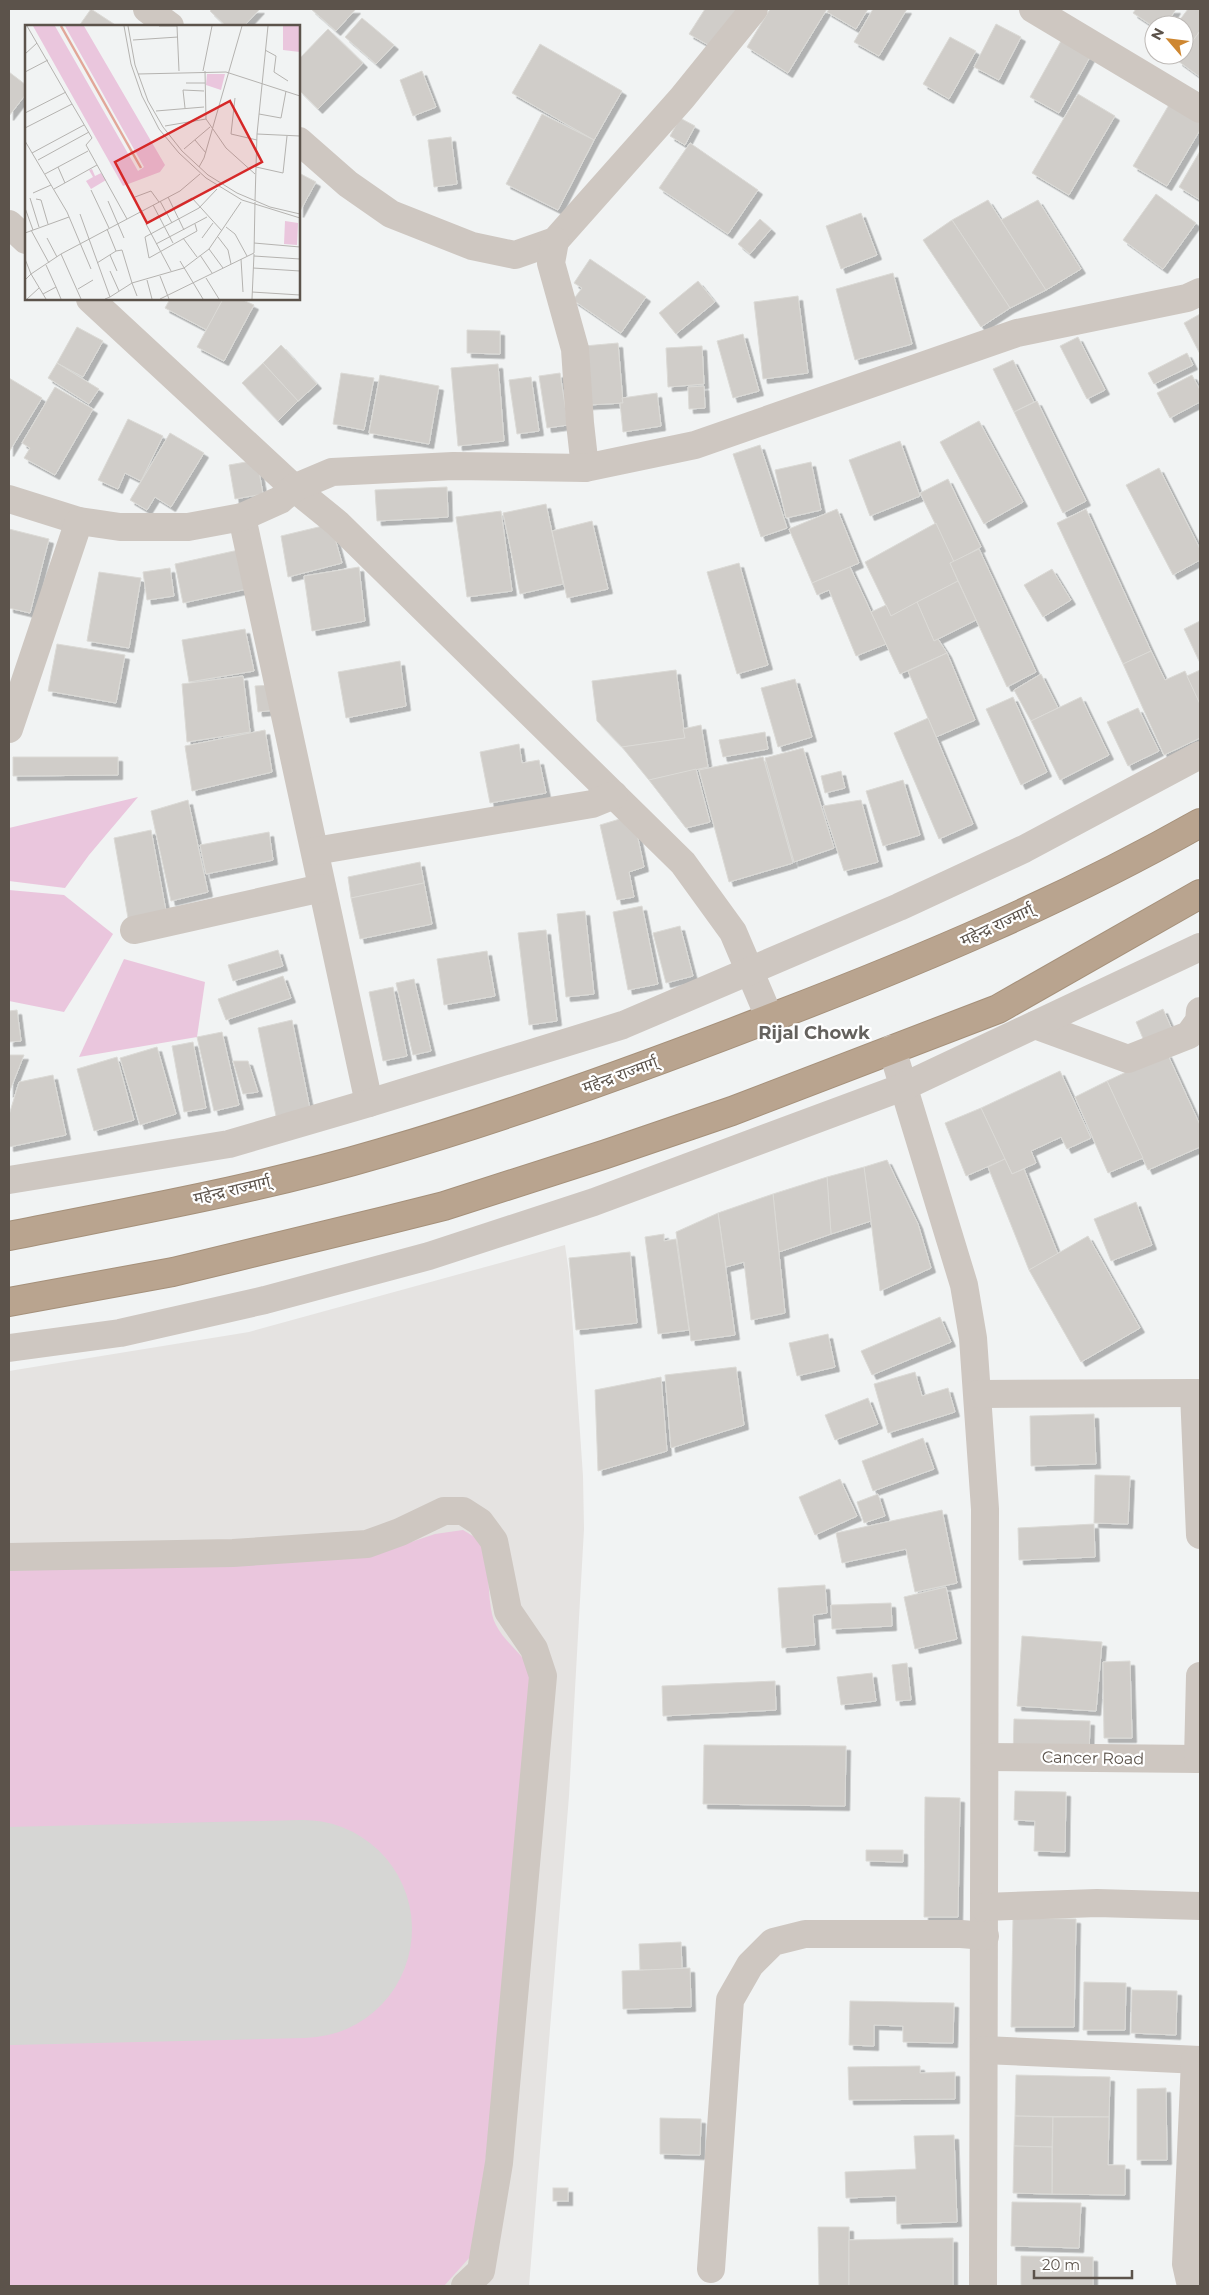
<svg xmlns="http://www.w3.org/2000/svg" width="1209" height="2295" font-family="Montserrat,'Noto Sans Devanagari',sans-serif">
	<defs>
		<filter id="shadow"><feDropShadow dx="4.5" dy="4.5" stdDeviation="0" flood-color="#0004"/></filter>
	</defs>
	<rect width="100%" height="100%" fill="#f1f3f3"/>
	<!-- airport -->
	<path fill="#e5e3e1" d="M565,1245l4,28 14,203 1,53 -15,267 -40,490h-520v-915l240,-39z"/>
	<!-- green -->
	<g fill="#eac6dd">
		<path d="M138,797l-49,58 -24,33 -56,-7v-53z"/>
		<path d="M9,890l55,5 49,39 -49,78 -55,-11z"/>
		<path d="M124,959l81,23 -8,55 -118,20z"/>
		<path d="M463,1530c4,3 10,5 13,9 18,15 8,63 20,86 8,16 24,27 34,43l-7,138 -46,435 -7,16 -26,29h-435v-267l318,-8 -8,-141 -310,7v-310l381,-18 45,-15z"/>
	</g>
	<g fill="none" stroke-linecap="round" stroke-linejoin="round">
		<!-- runway -->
		<path stroke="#d6d6d4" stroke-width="218" d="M9,1936l294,-7"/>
	</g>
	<!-- building -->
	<g fill="#d0cdc9" stroke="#dbdad6" filter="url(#shadow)">
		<path d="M91,9l26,17h-38z"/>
		<path d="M212,9h48l-16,17h-18l-16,-15z"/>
		<path d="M311,9h45l-20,22z"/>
		<path d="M705,9h37l-25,41 -28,-16z"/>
		<path d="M770,9h57l-39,64 -41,-26z"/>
		<path d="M829,9h39l-12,20 -29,-17z"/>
		<path d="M873,9h34l-28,47 -25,-14z"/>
		<path d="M1136,9h40l-10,16h-12v2l-21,-14z"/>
		<path d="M1188,9h12v22l-16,22v-28h-8z"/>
		<path d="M362,18l32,27 -18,19 -31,-27z"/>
		<path d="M996,24l25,13 -22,43 -25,-13z"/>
		<path d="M328,29l35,34 -45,46 -19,-19v-31z"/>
		<path d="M1200,31v46l-22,-16z"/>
		<path d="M950,37l26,14 -27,48 -26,-15z"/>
		<path d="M1061,41l29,16 -31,56 -29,-16z"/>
		<path d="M540,44l82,47 -28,49 -82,-47z"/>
		<path d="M422,71l14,36 -23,9 -13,-36z"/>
		<path d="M9,72l17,13v9l-17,22z"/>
		<path d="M1078,94l37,22 -46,79 -37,-22z"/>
		<path d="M1170,103l30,17v10l-33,56 -34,-20z"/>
		<path d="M542,114l52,26 -36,70 -52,-26z"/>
		<path d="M680,118l15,8 -10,19 -15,-9z"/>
		<path d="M451,137l6,47 -23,3 -6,-47z"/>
		<path d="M690,143l68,47 -30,44 -69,-46z"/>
		<path d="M1200,151v49l-21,-13z"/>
		<path d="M299,173l17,9 -17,31z"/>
		<path d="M1156,194l40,29 -33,46 -40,-29z"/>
		<path d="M988,200l58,90 -36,18 -58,-88z"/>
		<path d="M1038,200l43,69 -35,21 -45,-70z"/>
		<path d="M861,213l16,42 -36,14 -15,-43z"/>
		<path d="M760,219l11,10 -21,25 -12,-10z"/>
		<path d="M952,220l58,88 -29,19 -58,-87z"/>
		<path d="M590,259l56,38 -25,36 -48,-33 9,-12 -8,-5z"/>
		<path d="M893,273l19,71 -57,16 -19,-71z"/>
		<path d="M698,281l17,21 -39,32 -17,-21z"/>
		<path d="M798,296l10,77 -45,6 -9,-77z"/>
		<path d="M170,299h53l-16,31 -42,-22z"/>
		<path d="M223,299h18l13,6 -30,56 -27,-14z"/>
		<path d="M1200,314v40l-16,-31z"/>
		<path d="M77,327l26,14 -20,36 -26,-14z"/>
		<path d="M467,330l33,1v23l-33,-1z"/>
		<path d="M743,334l16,57 -26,7 -16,-57z"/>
		<path d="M1078,337l27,53 -18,9 -27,-53z"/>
		<path d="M618,343l5,60 -35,2 -4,-59z"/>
		<path d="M281,345l36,39 -19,17 -35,-38z"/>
		<path d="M702,346l2,38 -36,3 -2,-39z"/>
		<path d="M1187,353l6,12 -39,19 -6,-11z"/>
		<path d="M1013,360l21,42 -20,10 -21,-43z"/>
		<path d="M57,363l42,26 -10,15 -41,-26z"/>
		<path d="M263,363l35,38 -20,20 -36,-38z"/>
		<path d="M498,364l6,77 -46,5 -7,-78z"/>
		<path d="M341,373l33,5 -10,52 -31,-6z"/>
		<path d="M560,373l8,52 -21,3 -8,-52z"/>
		<path d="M380,375l59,11 -10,58 -60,-11z"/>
		<path d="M1192,375l8,15v12l-30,16 -13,-25z"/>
		<path d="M531,377l8,54 -22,3 -8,-54z"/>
		<path d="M9,378l33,20 -33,54z"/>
		<path d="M704,386l1,22 -16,1 -1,-22z"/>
		<path d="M55,387l38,22 -38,66 -31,-17 6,-10 -8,-5z"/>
		<path d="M657,393l4,33 -38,6 -3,-29h3l-1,-5z"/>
		<path d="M1037,401l49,100 -23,12 -49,-101z"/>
		<path d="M128,419l35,17 -22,45 -16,-8 -7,16 -20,-9z"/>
		<path d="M979,421l44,81 -39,22 -44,-82z"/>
		<path d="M170,433l34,20 -33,54 -16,-10 -8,13 -17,-10z"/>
		<path d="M900,441l20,55 -50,20 -21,-56z"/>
		<path d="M760,445l27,83 -26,9 -28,-83z"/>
		<path d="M257,460l6,34 -28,5 -6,-34z"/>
		<path d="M811,462l10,48 -35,8 -11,-48z"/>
		<path d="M1159,468l41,81v11l-27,15 -47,-90z"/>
		<path d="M948,479l33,68 -27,15 -34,-69z"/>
		<path d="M447,487l1,30 -71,4 -2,-31z"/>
		<path d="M546,504l17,80 -43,10 -17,-81z"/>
		<path d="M837,509l22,54 -47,20 -23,-54z"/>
		<path d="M1086,509l65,142 -28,13 -66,-141z"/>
		<path d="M501,511l11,80 -45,6 -11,-80z"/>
		<path d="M592,521l16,68 -41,9 -15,-67z"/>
		<path d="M936,523l18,39 -4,1 8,18 -67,35 -26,-54z"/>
		<path d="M331,524l11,39 -54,14 -7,-41z"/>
		<path d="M9,529l40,10 -19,74 -21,-5z"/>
		<path d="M243,549l8,39 -68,15 -8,-39z"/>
		<path d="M979,549l57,123 -29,15 -57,-124z"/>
		<path d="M739,563l29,102 -31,9 -30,-102z"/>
		<path d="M359,567l6,54 -53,10 -8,-55z"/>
		<path d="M850,567l36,77 -30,12 -27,-66 -12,5 -5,-12z"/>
		<path d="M170,568l4,28 -27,4 -4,-28z"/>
		<path d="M1052,569l19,31 -28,17 -19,-32z"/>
		<path d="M99,572l42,6 -12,70 -42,-7z"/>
		<path d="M958,581l18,39 -42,21 -17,-39z"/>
		<path d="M917,602l17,39 4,-2 9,14 -47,21 -29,-62 15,-7 5,11z"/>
		<path d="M1200,621v42l-16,-34z"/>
		<path d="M245,629l9,42 -65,11 -7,-42z"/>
		<path d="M57,644l68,11 -9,48 -68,-12z"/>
		<path d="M1151,651l14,29 20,-9 15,33v34l-36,17 -41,-91z"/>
		<path d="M947,653l28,67 -39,17 -28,-66z"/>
		<path d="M400,661l6,45 -60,12 -8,-46z"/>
		<path d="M676,670l9,68 -63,9 -25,-26 -5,-40z"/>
		<path d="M1200,670v34l-13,-28z"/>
		<path d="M1041,674l17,34 -27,13 -17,-31z"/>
		<path d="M243,676l7,56 -63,10 -5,-58z"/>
		<path d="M795,679l17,58 -34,10 -17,-59z"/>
		<path d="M272,685l3,25 -17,2 -3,-26z"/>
		<path d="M1013,697l34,75 -26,13 -35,-76z"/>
		<path d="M1081,697l28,58 -49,25 -29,-59z"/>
		<path d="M1138,708l21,43 -31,15 -21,-44z"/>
		<path d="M928,718l45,106 -34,15 -45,-106z"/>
		<path d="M701,725l7,42 -59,13 -27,-33 63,-9 -2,-9z"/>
		<path d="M265,730l7,42 -80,19 -7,-45z"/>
		<path d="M765,732l3,17 -45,8 -4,-17z"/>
		<path d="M519,744l3,19 17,-3 7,33 -56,10 -10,-51z"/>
		<path d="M803,748l31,100 -40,14 -29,-104z"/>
		<path d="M13,757h105v18l-105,1z"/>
		<path d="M763,757l30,106 -64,19 -30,-112z"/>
		<path d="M696,769l14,53 -24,6 -37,-48z"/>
		<path d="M841,771l4,17 -20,5 -4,-17z"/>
		<path d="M903,780l17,55 -37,11 -17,-55z"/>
		<path d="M188,800l20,92 -37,9 -20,-90z"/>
		<path d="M861,800l17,62 -34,9 -21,-65z"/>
		<path d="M633,815l11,52 -15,5 5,25 -17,3 -17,-75z"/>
		<path d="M151,830l15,81 -38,7 -14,-80z"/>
		<path d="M269,832l4,28 -67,14 -6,-29z"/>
		<path d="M420,862l4,21 -73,15 -3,-21z"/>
		<path d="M424,883l8,41 -72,15 -9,-41z"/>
		<path d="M642,906l16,78 -30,6 -15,-78z"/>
		<path d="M585,911l9,83 -28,3 -9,-83z"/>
		<path d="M680,926l13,50 -27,7 -13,-50z"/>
		<path d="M546,930l11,91 -28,4 -11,-92z"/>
		<path d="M278,950l5,16 -50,15 -5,-16z"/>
		<path d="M487,951l8,45 -51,9 -7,-46z"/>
		<path d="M283,976l8,22 -65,22 -8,-21z"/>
		<path d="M414,979l17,72 -18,4 -17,-72z"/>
		<path d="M393,987l14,69 -24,5 -14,-69z"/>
		<path d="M1163,1009l12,27 -28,12 -11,-26z"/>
		<path d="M17,1010l4,31 -12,1v-31z"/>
		<path d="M292,1020l18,89 -34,7 -18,-88z"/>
		<path d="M222,1032l17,73 -25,6 -17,-74z"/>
		<path d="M193,1042l13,66 -22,4 -12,-66z"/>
		<path d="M157,1047l19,67 -36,11 -20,-67z"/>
		<path d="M1167,1053l33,72v22l-52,23 -41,-89z"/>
		<path d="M9,1055h15l-15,38z"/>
		<path d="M117,1057l17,63 -40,11 -17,-62z"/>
		<path d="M233,1061h15l10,31 -15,2z"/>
		<path d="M1060,1071l31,67 -24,11 -6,-12 -30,14 5,12 -24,11 -31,-66z"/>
		<path d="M53,1075l13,60 -57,12v-32l10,-33z"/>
		<path d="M1107,1081l36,77 -35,15 -33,-76z"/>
		<path d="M981,1108l24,51 -39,17 -21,-53z"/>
		<path d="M1005,1159l7,15 12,-5 34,85 -29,16 -41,-103z"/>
		<path d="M887,1160l31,64 13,44 -51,23 -16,-124z"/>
		<path d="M864,1167l7,54 -40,13 -4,-57z"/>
		<path d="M827,1177l4,57 -52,18 -6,-58z"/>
		<path d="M773,1194l12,119 -34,7 -7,-58 -18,5 -8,-54z"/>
		<path d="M1136,1202l16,43 -41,16 -17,-42z"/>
		<path d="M718,1213l17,122 -44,6 -15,-109z"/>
		<path d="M664,1234v7l12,-2 13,91 -31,4 -13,-97z"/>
		<path d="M1088,1236l52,92 -59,34 -52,-92z"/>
		<path d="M630,1252l7,71 -61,7 -7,-72z"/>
		<path d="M940,1317l11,25 -79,33 -11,-24z"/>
		<path d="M828,1334l7,33 -38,9 -8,-33z"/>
		<path d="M736,1367l8,58 -73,23 -6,-73z"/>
		<path d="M915,1372l7,24 26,-8 7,24 -67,21 -14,-49z"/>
		<path d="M661,1377l6,74 -69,20 -3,-81z"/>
		<path d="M868,1398l10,26 -43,16 -10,-25z"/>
		<path d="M1094,1414l2,50 -65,2 -1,-50z"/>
		<path d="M923,1438l11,31 -61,22 -11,-30z"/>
		<path d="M1095,1475l35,1 -2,48 -34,-1z"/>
		<path d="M840,1479l17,37 -42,19 -16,-38z"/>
		<path d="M878,1494l7,22 -21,7 -7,-21z"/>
		<path d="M942,1510l15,73 -42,9 -9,-43 -64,14 -6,-30z"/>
		<path d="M1094,1524l1,33 -76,3 -1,-32z"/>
		<path d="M825,1585l2,28 -14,2 2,30 -33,3 -4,-60z"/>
		<path d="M946,1587l11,52 -42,10 -11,-52z"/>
		<path d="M891,1603l1,23 -60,3 -1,-24z"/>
		<path d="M1022,1636l80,6 -6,69 -79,-5z"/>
		<path d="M1130,1661l2,77h-28l-1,-76z"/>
		<path d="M907,1663l4,37 -15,1 -4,-36z"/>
		<path d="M872,1673l4,28 -35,4 -4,-28z"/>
		<path d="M775,1681l1,29 -113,6 -1,-30z"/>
		<path d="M1014,1719l76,2 -1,36 -76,-1z"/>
		<path d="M704,1745l142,1 -1,60 -142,-2z"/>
		<path d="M1015,1791l51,1 -1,60 -31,-1 1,-30 -21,-1z"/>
		<path d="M925,1797l35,1 -2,119h-34z"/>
		<path d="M866,1850h37v12l-37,-1z"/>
		<path d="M1013,1918l63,1 -2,108h-63z"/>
		<path d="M681,1942l1,27 -42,1 -1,-26z"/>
		<path d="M690,1968l1,39 -68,2 -1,-38z"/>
		<path d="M1084,1982l42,1 -1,47h-42z"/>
		<path d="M1132,1990l45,1 -1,44 -45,-2z"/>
		<path d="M850,2001l104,2 -1,40 -50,-1v-16l-29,-1v21l-25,-1z"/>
		<path d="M920,2066v7l35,-1v27l-106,1 -1,-33z"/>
		<path d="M1016,2075l94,2 -1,40 -94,-1z"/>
		<path d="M1166,2088l1,72h-30v-71z"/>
		<path d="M1015,2116l38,1 -1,30 -38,-1z"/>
		<path d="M1053,2117h56l-1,48h17v30l-73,-1z"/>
		<path d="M660,2118l41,1 -1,36 -40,-1z"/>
		<path d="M954,2135l3,87 -60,2 -1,-28 -50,2 -1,-26 71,-3 -2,-33z"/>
		<path d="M1014,2146l38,1v47l-39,-1z"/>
		<rect x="553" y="2188" width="15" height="13"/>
		<path d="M1012,2202l69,1 -2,45 -68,-2z"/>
		<path d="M818,2227h31v59h-30z"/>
		<path d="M953,2238v48h-104v-46z"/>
		<path d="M1021,2256l72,1v29h-72z"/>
	</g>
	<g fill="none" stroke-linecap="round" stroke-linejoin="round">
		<defs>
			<g id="highway">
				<path d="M9,1236c124,-25 250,-47 372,-83 135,-39 266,-87 397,-138 146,-56 286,-115 422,-192"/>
				<path d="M9,1302l164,-30 215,-52 56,-14 162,-52 126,-43 266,-102 202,-115"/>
			</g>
		</defs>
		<!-- highway casing -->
		<use href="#highway" stroke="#a5907a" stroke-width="30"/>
		<!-- minor -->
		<g stroke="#cec7c1" stroke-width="28">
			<path d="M147,9l23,17"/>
			<path d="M1033,9l167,100"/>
			<path d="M299,141l49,43 43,30 81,32 43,9 40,-14 127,-143 72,-89"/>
			<path d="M9,224l17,16"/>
			<path d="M555,241l-4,22 24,86 5,74 5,45"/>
			<path d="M90,299l204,189 43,35 346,340 50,69 37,87"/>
			<path d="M9,499l70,22"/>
			<path d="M242,517l127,586"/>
			<path d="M9,729l70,-208 41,6h68l54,-10 38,-17 14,-12 38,-16 121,-6 132,2 110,-23 322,-112 170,-35 13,-6"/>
			<path d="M315,851l277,-47 22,-9"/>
			<path d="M134,930l188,-42"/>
			<path d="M1035,1025l93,34 61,-24 10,-14 1,-10"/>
			<path d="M892,1049l72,236 9,53 12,171 -2,777"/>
			<path d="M9,1180l220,-36 140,-41 254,-78 276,-118 125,-58 176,-94"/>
			<path d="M9,1348l111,-15 145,-33 164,-44 165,-54 309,-115 297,-140"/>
			<path d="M1200,1393h-6l6,142"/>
			<path d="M978,1394l216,-1"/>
			<path d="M9,1557l224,-4 134,-9 33,-12 44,-21h19l17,11 14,19 14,70 26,38 9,27 -44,487 -18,108 -16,15"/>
			<path d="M985,1757l215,2"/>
			<path d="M1198,1759l2,-83"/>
			<path d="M984,1907l113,-4 103,3"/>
			<path d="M984,2050l216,10"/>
			<path d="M711,2269l19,-269 20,-35 23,-23 32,-8h156l24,2"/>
			<path d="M1191,2286l-5,-22 9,-204"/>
		</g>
		<!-- highway -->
		<use href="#highway" stroke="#b9a48f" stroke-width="28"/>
	</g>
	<g text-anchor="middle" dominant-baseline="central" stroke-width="4.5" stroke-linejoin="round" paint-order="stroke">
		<!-- street labels -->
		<g font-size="16" fill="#5c534b" stroke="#fff">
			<text transform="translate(997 925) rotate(-25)">महेन्द्र राज्मार्ग्</text>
			<text transform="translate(620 1075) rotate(-20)">महेन्द्र राज्मार्ग्</text>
			<text transform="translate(232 1190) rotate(-13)">महेन्द्र राज्मार्ग्</text>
			<text transform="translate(1093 1758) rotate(1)">Cancer Road</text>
		</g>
		<!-- neighbourhood labels -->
		<g font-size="18" font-weight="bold" fill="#65625e" stroke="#fff">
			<text x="814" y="1033">Rijal Chowk</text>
		</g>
	</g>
	<!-- overview -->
	<g transform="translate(25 25)">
		<rect width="275" height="275" fill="#f1f3f3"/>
		<path d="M8,1h22l83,145 6,-4 -79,-141h19l81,139 -5,7 -37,14zM258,1h17v26l-17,-2zM182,49h18l-4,16 -15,-5zM67,144l3,7 6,-3 5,7 -15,9 -5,-8 7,-4 -4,-7zM260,196l13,2 -1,22 -13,-1z" fill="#eac6dd"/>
		<path fill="none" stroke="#e2a799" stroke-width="2.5" d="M36,1l80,142"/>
		<path fill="none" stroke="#b5b3b0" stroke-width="1" d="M2,1l45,78M99,1l7,38 11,32 17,33 20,24 27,25 36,22 58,18M103,1l7,39 13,36 15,26 19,24 26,24 29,18 33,14 30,7M134,1h18M152,1l2,45M108,15l45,-3M240,25l11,6 -2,16 14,9M0,29l12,-11M178,46l9,-45M180,46l1,48M0,47l23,-12M113,49l88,-2 74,24M161,58h19M210,73l-4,36 26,6M160,83l-2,-18 21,1M131,86l48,-4M0,88l41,-21M234,89l22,4 5,-27M140,101l41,-7 20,29 29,26M0,103l47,-24 20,34 -6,7 41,74M232,109l43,2M170,115l11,13M0,116l42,71 24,57M159,124l26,-22M7,128l52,-28M13,135l51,-28M33,142l7,16M174,142l5,-9 38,-132M231,142l27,6 4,-37M20,149l43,-23M29,164l43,-24M66,165l18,38M8,168l18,-8M110,172l16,-6 8,11M143,172l16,33M5,173l9,29M11,174l5,1 7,24M83,176l16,37M135,176l12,22M230,176l2,-67 11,-108M128,180l20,38M0,183l8,22M148,183l19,-10 30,33M55,189l30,83 -5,2M133,191l-12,8 25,47M170,199l2,7 -48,27 -4,-21 54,-29 18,-19M201,202l9,7 12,22M6,205l18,33M0,208l44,-16M193,212l10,13 3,14M22,213l10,19M158,213l14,19M177,213l11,-15M229,218l46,4M131,219l51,-27M184,224l14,19M36,229l119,-63 20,-17M85,230l7,16M175,230l12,18M229,231l46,3M0,234l6,15 -6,6M216,234l2,33M155,236l23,38M72,238l19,-12 -9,-22M21,240l10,22M228,243l47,3M85,246l9,20M135,251l9,23M181,253l13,21M122,255l5,19M53,264l15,-9M227,267l48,3M18,269l13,-7 5,12M112,271l-5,-13 52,-15 25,-19 32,-47M85,272l22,-14 -10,-33 -6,1M2,274l12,-11M21,274l-15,-25 30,-20 20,45M135,274l94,-46 1,-51M227,274l2,-45"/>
		<path fill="#d62828" fill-opacity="0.15" stroke="#d62828" stroke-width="2.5" d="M205,76l32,61 -115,61 -32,-61z"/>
		<rect width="275" height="275" fill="none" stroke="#5c534b" stroke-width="2.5"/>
	</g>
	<!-- border -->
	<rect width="1209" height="2295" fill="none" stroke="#5c534b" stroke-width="20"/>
	<!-- north arrow -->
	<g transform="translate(1169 40) rotate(298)"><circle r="24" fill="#ffffff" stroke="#bebab7"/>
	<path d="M0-4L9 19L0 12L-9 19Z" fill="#ce8731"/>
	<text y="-8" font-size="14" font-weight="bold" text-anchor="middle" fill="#5c534b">N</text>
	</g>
	<!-- scale -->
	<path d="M1034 2270v8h98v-8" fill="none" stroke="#5c534b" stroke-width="2.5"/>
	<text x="1042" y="2270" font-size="15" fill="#5c534b" stroke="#ffffff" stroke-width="4" paint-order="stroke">20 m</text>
</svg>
